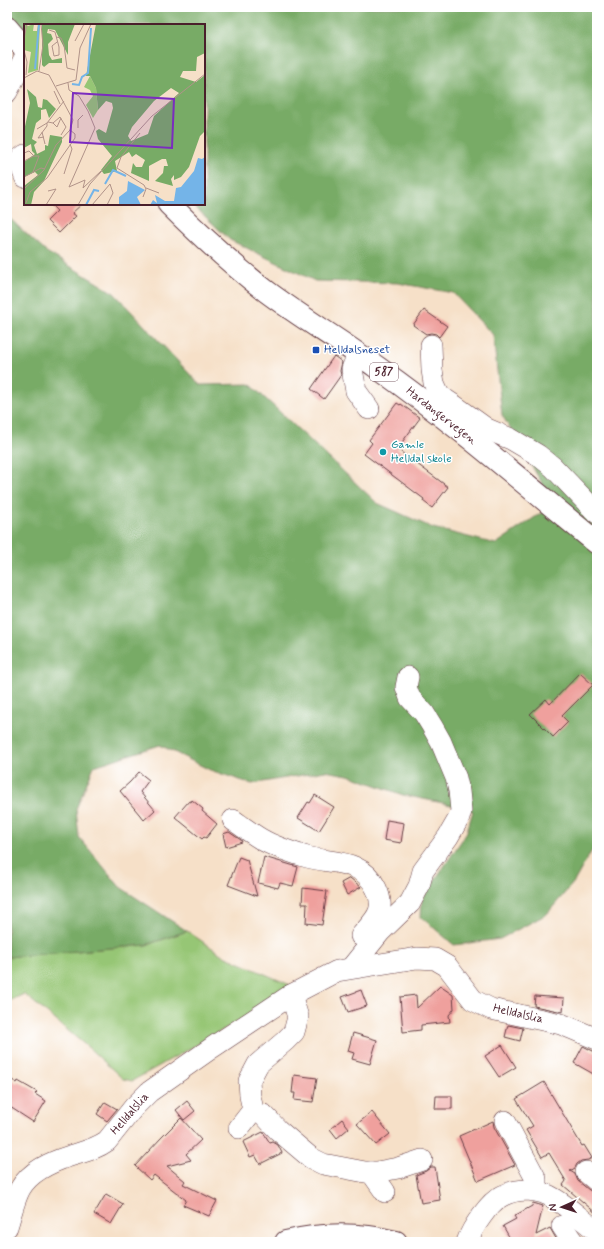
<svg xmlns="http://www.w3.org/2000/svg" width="604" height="1249" font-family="Mynerve,sans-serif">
	<rect width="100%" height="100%" fill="#fff"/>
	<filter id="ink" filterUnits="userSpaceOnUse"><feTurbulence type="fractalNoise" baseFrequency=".025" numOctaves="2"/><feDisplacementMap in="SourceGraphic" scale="8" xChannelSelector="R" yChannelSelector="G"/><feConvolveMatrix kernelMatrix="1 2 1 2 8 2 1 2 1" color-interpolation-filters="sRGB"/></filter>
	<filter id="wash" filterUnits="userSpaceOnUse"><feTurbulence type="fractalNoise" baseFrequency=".012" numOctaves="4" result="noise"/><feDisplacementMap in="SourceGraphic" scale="16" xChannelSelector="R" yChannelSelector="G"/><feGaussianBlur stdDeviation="0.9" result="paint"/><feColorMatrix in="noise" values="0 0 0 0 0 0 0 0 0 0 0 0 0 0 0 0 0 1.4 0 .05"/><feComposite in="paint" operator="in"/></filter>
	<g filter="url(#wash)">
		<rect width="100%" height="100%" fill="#f6e0c8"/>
		<!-- green -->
		<path fill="#96c675" stroke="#707250" d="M187,931l37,25 66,29 -19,18 -139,78 -9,-2 -33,-30 -66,-55 -17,8v-45l139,-12z"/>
		<!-- forest -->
		<path fill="#78ab66" stroke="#616548" d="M7,7h590v839l-6,6 -17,30 -27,32 -47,25 -46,6 -33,-28 1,-18 44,-65 7,-23 -30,-8 -40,-8 -55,-20 -23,-4 -73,13 -42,-14 -50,-25 -66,21 -18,43 3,28 41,50 67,44 -41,14 -139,12v-741l38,35 69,42 86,92 50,-1 127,119 56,25 63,16 58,-40 -52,-89 -9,-80 -40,-42 -55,-10 -83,-2 -85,-41 -38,-36h12v-179h-179v11l-18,-20z"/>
		<g id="blocks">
			<!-- building -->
			<g fill="#efa09d">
				<path d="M50,204h32l-10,9 4,3 -17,17 -12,-12 10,-10z"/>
				<path d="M424,310l23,16 -8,11 -3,-3 -5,-1 -5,1 -13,-9z"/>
				<path d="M334,356l8,6 -2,9 1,4 -17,24 -13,-10z"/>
				<path d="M397,403l3,2 1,-1 19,14 -23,31 51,38 -16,21 -9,-7 1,-2 -60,-45 8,-11 -3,-3z"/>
				<path d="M580,673l13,12 -31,31 6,6 -15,15 -23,-23 16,-15 4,5z"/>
				<path d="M139,772l10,8 -9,12 15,18 -11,10 -24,-29 10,-9z"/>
				<path d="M315,795l19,12 -15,24 -21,-13 10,-16 2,1z"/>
				<path d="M192,800l11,9 -1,2 15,13 -11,14 -2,-1 -2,2 -27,-22 14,-16 2,1z"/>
				<path d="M387,820l17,3 -3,20 -17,-3z"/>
				<path d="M229,832l12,8 1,2 -16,5 -3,-13z"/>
				<path d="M239,857l8,3 10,36 -29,-11z"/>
				<path d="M264,857l34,10 -5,19 -13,-3 -2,5 -20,-5z"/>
				<path d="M350,878l11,9 -14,8 -6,-12z"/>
				<path d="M303,888l24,3 -5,34 -16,-2 1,-19h-5z"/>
				<path d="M440,986l13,9 1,14 -5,6 1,7 -29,3v5l-18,2 -3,-35 16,-2 1,13z"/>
				<path d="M361,990l6,16 -19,6 -6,-15z"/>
				<path d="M535,996l29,2 -1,14 -29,-6z"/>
				<path d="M508,1025l15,3 -3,13 -15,-4z"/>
				<path d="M353,1033l24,7 -7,24 -18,-5 2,-6 -6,-2z"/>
				<path d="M502,1045l14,22 -17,10 -14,-21z"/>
				<path d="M583,1046l14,7v23l-23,-13z"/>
				<path d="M294,1075l23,3 -4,24 -19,-2 1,-7h-3z"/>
				<path d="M7,1077l10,6 1,-2 19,11 -2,2 11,7 -13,21 -26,-17z"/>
				<path d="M544,1082l38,64 2,-1 8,13 -4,2 -7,1 -4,3 -2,4 -5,3 5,3 3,7 11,9 8,3v21l-34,-29 3,-4 -17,-28 -7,4 -16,-27 7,-4 -17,-27z"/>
				<path d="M436,1096h16v13h-17z"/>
				<path d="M187,1101l8,10 -11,9 -8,-10z"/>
				<path d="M105,1102l12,7 -10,12 -10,-7z"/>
				<path d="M372,1112l18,22 -14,11 -19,-21z"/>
				<path d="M181,1118l20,22 -15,14 5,6 -24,6 18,15 -2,3 34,17 -8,15 -26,-11 3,-5 -32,-25 -4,5 -15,-14 26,-28z"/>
				<path d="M342,1119l7,9 -12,10 -7,-9z"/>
				<path d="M493,1121l1,6 21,38 -37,16 -19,-45z"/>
				<path d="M263,1132l7,11 3,-1 5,3 4,8 -22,11 -5,-9 -5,2 -7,-15z"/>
				<path d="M431,1167h4l5,33 -19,3 -5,-28 10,-4z"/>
				<path d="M106,1194l17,10 -12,20 -17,-10z"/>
				<path d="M533,1203l10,3 -7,29 14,-7 8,14h-46l-9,-16 13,-7 -2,-3 18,-10z"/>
			</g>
		</g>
	</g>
	<g filter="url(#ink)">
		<use href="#blocks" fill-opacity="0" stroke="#643c43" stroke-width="1"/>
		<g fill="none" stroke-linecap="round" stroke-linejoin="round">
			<defs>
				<g id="minor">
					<path d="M7,92l18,-35"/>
					<path d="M25,155l-4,3 1,11 3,8"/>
					<path d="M431,345l1,25 2,13 5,11 7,6 9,6 32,23 24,10 27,16 15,12 44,46"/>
					<path d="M358,354l-6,15 4,22 13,18"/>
					<path d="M233,820c9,6 18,13 28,19 9,6 35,15 46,18 27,7 55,2 69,31 11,23 -1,31 -15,48"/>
					<path d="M351,968l29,-36 30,-29 9,-17 4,-15 25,-34 11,-19 2,-7 -2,-20 -3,-13 -15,-36 -9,-16 -8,-13 -14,-15 -4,-11 2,-10"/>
					<path d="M264,1115l14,15 33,28 12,6 42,8h12l21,-4 24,-8"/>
					<path d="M505,1121l31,58v11"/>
					<path d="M239,1128l14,-18 -3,-14 -1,-15 9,-17 27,-23 9,-9 4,-15 -7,-22"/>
					<path d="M371,1172l14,20"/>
					<path d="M586,1172l11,9"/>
					<path d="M562,1226l11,16"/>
					<path d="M7,1227c4,-12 7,-27 13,-38 10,-18 31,-27 50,-33 13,-4 26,-7 37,-15l27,-34 15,-15 64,-45 78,-52 46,-24 80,-13 18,1 12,7 26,34 18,9 70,15 36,15"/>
					<path d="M467,1242c5,-14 22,-40 35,-46 17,-9 38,-7 53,3 15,9 28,22 42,32"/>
				</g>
				<g id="major">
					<path d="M7,28l18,21"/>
					<path d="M169,204c31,31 62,60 97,87 36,27 75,50 112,77 76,54 147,116 219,175"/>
					<path d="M286,1242c37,-9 73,-9 110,0"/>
				</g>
			</defs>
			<!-- minor casing -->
			<use href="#minor" stroke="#643c43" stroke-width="22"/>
			<!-- major casing -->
			<use href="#major" stroke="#643c43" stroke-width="24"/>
			<!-- minor -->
			<use href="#minor" stroke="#fff" stroke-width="21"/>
			<!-- major -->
			<use href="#major" stroke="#fff" stroke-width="22"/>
		</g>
	</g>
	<!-- markers -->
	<rect fill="#1a4fb4" stroke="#fff" stroke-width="1.5" x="312" y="346" width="8" height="8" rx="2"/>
	<circle fill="#0f9aa8" stroke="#fff" stroke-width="1.5" cx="383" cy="452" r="4"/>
	<g text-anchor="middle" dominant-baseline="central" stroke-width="3" stroke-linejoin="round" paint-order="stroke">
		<!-- shield labels -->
		<rect fill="#fff" stroke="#80626b" stroke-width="1" x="370" y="363" width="28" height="18" rx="3"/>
		<g font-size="11" font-weight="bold" fill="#4a1f2b">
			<text x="384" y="372">587</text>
		</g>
		<!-- transit labels -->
		<g font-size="12" fill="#164399" stroke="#fff" text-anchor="start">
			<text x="324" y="350">Helldalsneset</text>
		</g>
		<!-- street labels -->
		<g font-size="12" fill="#4a1f2b" stroke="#fff">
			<text transform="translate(441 416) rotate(38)">Hardangervegen</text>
			<text transform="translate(518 1014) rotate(13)">Helldalslia</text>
			<text transform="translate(130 1114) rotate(-49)">Helldalslia</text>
		</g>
		<!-- culture labels -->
		<g font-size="12" fill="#0d838f" stroke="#fff" text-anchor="start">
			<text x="391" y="445">Gamle<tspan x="391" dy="14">Helldal skole</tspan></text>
		</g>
	</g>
	<!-- overview -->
	<g transform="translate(24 24)">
		<rect width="181" height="181" fill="#f6e0c8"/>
		<path d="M0,0l4,2 6,-2 -1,7h4l1,-7h2l-2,46 -10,3 3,-21 -7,-2zM66,52l6,12 2,22 -5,8 -7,-13 7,-9 -3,-6 -6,-3z" fill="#96c675"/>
		<path d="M18,0h33l-7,18v13l-13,-25 -7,-1 -1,4 4,1 2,5 -5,5 1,11 3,5 10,-2v5h-13l-5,4 -2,-2zM72,0h109v29l-8,4 -1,14h-13l-3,6 16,5 9,-7v56l-5,5 -11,31 -8,10 -7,3v-5l-3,4 2,7 -18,-5 8,-8 1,-7h4l-2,-7h-4l-13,7v15l-18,-8 2,-10 3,4h6l3,-7 -9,-6 -4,3 -3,-5 -14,9 2,10 -13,3 -3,-4 11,-14 -14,-17 -2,-8 3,-2 7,4 7,-25 -1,-5 -6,-2 -8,9 -2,-22 -6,-12h-4zM147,64l8,5 -25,23 -6,18 -17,7 -3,-5 4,-9 22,-26zM3,65l9,8 2,10 4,1 1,-9 4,1 9,9 -7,9 -3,-9 -5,1v9l-5,4 -4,16 5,3 -3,3 3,9 8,-4v-5l3,1 2,-11 12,2v5l-18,39 -10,11 -3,13h-7v-19l14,-11 -3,-3 -11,5v-15l11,-8 -3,-3 -1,-7 -7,4v-17l6,-28z" fill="#78ab66" fill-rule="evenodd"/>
		<path d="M181,133v48h-55l3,-5 4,3 -2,-8 10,6h9l2,-13 5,-1 13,-16 4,-13 4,1zM104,157l17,9 -8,7 4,8 -22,-1v-7l8,-6z" fill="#74b4e8"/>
		<path fill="none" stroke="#74b4e8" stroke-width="2" d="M11,45l4,-45M48,60l7,1 3,-8 6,-4 3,-45M81,160l8,-14 13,6M62,181l8,-15 5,1"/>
		<path fill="none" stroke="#b19389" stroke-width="1" d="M25,6l6,2 4,15v8l-5,1 -2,-10 5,-4M32,13l5,1 3,7 3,23 8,2M0,15l3,-15M51,17l9,-17M0,26l3,12 -1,13M15,47l4,-26 -2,-21M0,54l13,-7 12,4 24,45 -3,10 -14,15 -12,25 -20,19M44,59l1,7 10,6 9,15 7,17 -26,59 16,-7 -2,8 18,-17M32,62l20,-6 4,-32 11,-24M30,67l6,13M24,98l5,1 7,-6 6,10 -5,8M29,99l4,4 4,-9M54,104v-8l5,-5M13,105l10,-6 17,-22M18,108l3,12M116,109l-19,24 -4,11 27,17 2,4 -3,8M20,113l-6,1 9,-12v-3M0,129l5,-2 5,5M0,137l10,-5h5l-6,16M40,150l8,-25 -2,-5M0,153l17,-9 4,1M122,164l13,5M2,179l4,-11 17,-14 28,-40v-4l-5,-4M22,181l10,-16 -8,2M54,181l12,-21 62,-68 53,-42M68,181l18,-21 3,9 -6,12"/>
		<path fill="#7b2cbf" fill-opacity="0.15" stroke="#7b2cbf" stroke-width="2" d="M49,69l101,6 -2,49 -102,-6z"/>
		<rect width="181" height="181" fill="none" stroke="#4a1f2b" stroke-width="2"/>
	</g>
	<!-- margin -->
	<rect width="604" height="1249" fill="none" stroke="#fff" stroke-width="24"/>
	<!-- north arrow -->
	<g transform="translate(562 1207) rotate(267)" stroke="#ffffff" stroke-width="3" paint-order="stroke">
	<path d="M0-3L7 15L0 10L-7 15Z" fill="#4a1f2b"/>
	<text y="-6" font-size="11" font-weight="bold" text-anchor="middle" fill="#4a1f2b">N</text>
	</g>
</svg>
